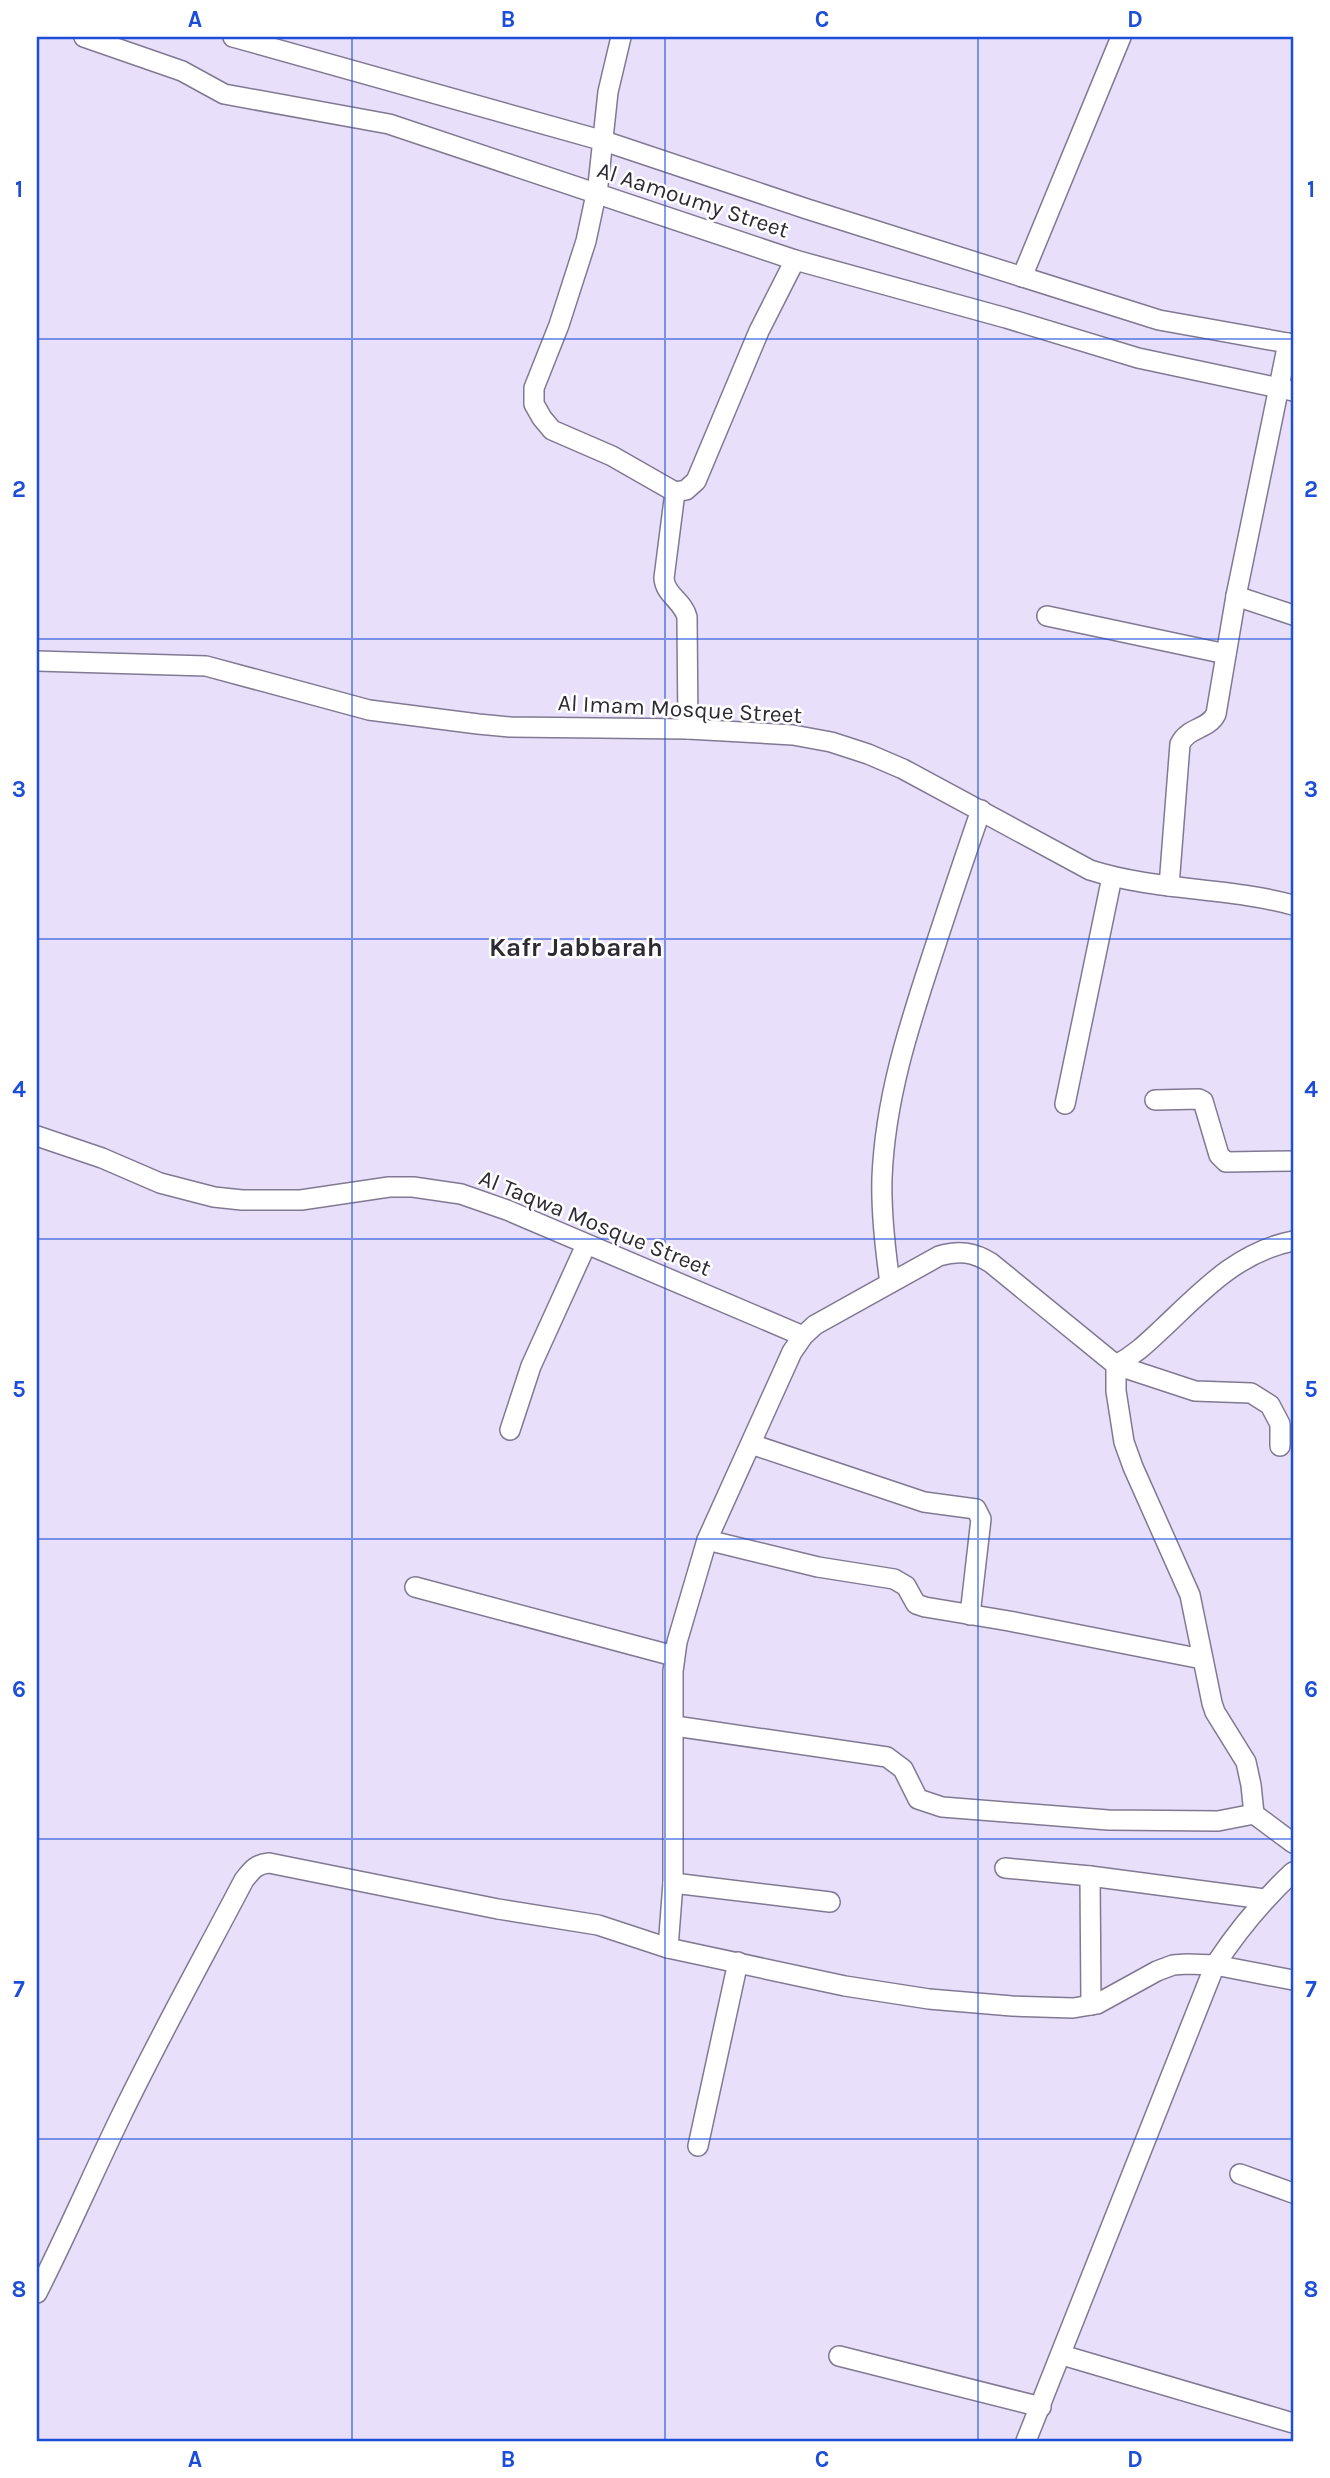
<svg xmlns="http://www.w3.org/2000/svg" width="1330" height="2478" font-family="Karla,sans-serif">
	<rect width="100%" height="100%" fill="#e8dffb"/>
	<g fill="none" stroke-linecap="round" stroke-linejoin="round">
		<defs>
			<g id="street">
				<path d="M84,37l98,34 42,23 165,30 406,136 211,58 132,40 155,33"/>
				<path d="M233,37l371,104 203,68 352,111 134,24"/>
				<path d="M621,37l-13,55 -10,93 -12,56 -27,84 -25,63v16l8,14 10,12 60,26 63,36 -11,86c1,17 19,23 23,39l1,112"/>
				<path d="M1022,277l99,-240"/>
				<path d="M675,492l11,-2 10,-9 63,-150 36,-71"/>
				<path d="M1236,596l57,19"/>
				<path d="M1047,616l179,38"/>
				<path d="M37,661l169,5 163,44 109,14 32,3 178,2 105,6 38,7 37,12 35,15 187,101c66,21 137,17 203,35"/>
				<path d="M1169,886l11,-142c8,-17 28,-14 36,-30l20,-118 52,-253"/>
				<path d="M1155,1100l44,-1 4,2 16,54 7,7 67,-1"/>
				<path d="M1065,1104l47,-227"/>
				<path d="M37,1136l65,22 58,25 54,14 28,3h59l88,-13h24l48,7 46,16 296,126"/>
				<path d="M890,1283c-5,-35 -9,-70 -8,-105 3,-78 26,-149 50,-222 16,-49 32,-97 49,-146"/>
				<path d="M1116,1365v26l8,51 9,25 57,128 22,108 3,9 31,50 5,23 3,29"/>
				<path d="M1116,1365c19,-10 32,-23 47,-37 40,-38 75,-76 130,-87"/>
				<path d="M510,1430l21,-64 55,-121"/>
				<path d="M751,1444l173,58 52,7 5,10 -11,96"/>
				<path d="M707,1540l111,27 76,12 12,7 10,18 9,3 84,14 193,38"/>
				<path d="M415,1587l259,69"/>
				<path d="M675,1726l212,31 16,12 15,30 24,8 166,13 110,1 36,-7 39,29"/>
				<path d="M1005,1868l85,8 174,23"/>
				<path d="M1090,1876l1,129"/>
				<path d="M673,1883l157,19"/>
				<path d="M668,1948l5,-65v-212l4,-29 30,-102 85,-188 11,-16 12,-11 124,-69c20,-6 35,-4 52,7l125,102 79,26 56,2 19,12 10,19v22"/>
				<path d="M698,2146l40,-184"/>
				<path d="M1240,2174l53,19"/>
				<path d="M37,2293c29,-57 54,-115 82,-173 39,-81 83,-160 125,-240 8,-10 12,-16 25,-17l229,46 100,16 70,23 177,38 84,13 83,7 61,2 24,-4 60,-33 16,-6 14,-1 28,1 78,15"/>
				<path d="M1062,2355l231,68"/>
				<path d="M839,2356l202,51"/>
				<path d="M1026,2441l189,-476c23,-35 48,-65 78,-93"/>
			</g>
		</defs>
		<!-- street casing -->
		<use href="#street" stroke="#817992" stroke-width="22"/>
		<!-- street -->
		<use href="#street" stroke="#fff" stroke-width="19"/>
	</g>
	<!-- grid -->
	<path fill="none" stroke="#1d4ed8" stroke-width="2" stroke-opacity="0.55" d="M352,37v2404M665,37v2404M978,37v2404M37,339h1256M37,639h1256M37,939h1256M37,1239h1256M37,1539h1256M37,1839h1256M37,2139h1256"/>
	<g text-anchor="middle" dominant-baseline="central" stroke-width="5" stroke-linejoin="round" paint-order="stroke">
		<!-- street labels -->
		<g font-size="23" fill="#2d2a34" stroke="#fff">
			<text transform="translate(693 200) rotate(18)">Al Aamoumy Street</text>
			<text transform="translate(680 709) rotate(3)">Al Imam Mosque Street</text>
			<text transform="translate(595 1223) rotate(22)">Al Taqwa Mosque Street</text>
		</g>
		<!-- quarter labels -->
		<g font-size="26" font-weight="bold" fill="#2d2a34" stroke="#fff">
			<text x="576" y="947">Kafr Jabbarah</text>
		</g>
	</g>
	<!-- border -->
	<rect width="1330" height="2478" fill="none" stroke="#ffffff" stroke-width="77"/>
	<rect x="38" y="38" width="1254" height="2402" fill="none" stroke="#1d4ed8" stroke-width="2.5"/>
	<g font-size="23" text-anchor="middle" font-weight="bold" fill="#1d4ed8">
		<text x="195" y="27">A</text>
		<text x="508" y="27">B</text>
		<text x="822" y="27">C</text>
		<text x="1135" y="27">D</text>
		<text x="19" y="197">1</text>
		<text x="1311" y="197">1</text>
		<text x="19" y="497">2</text>
		<text x="1311" y="497">2</text>
		<text x="19" y="797">3</text>
		<text x="1311" y="797">3</text>
		<text x="19" y="1097">4</text>
		<text x="1311" y="1097">4</text>
		<text x="19" y="1397">5</text>
		<text x="1311" y="1397">5</text>
		<text x="19" y="1697">6</text>
		<text x="1311" y="1697">6</text>
		<text x="19" y="1997">7</text>
		<text x="1311" y="1997">7</text>
		<text x="19" y="2297">8</text>
		<text x="1311" y="2297">8</text>
		<text x="195" y="2467">A</text>
		<text x="508" y="2467">B</text>
		<text x="822" y="2467">C</text>
		<text x="1135" y="2467">D</text>
	</g>
</svg>
